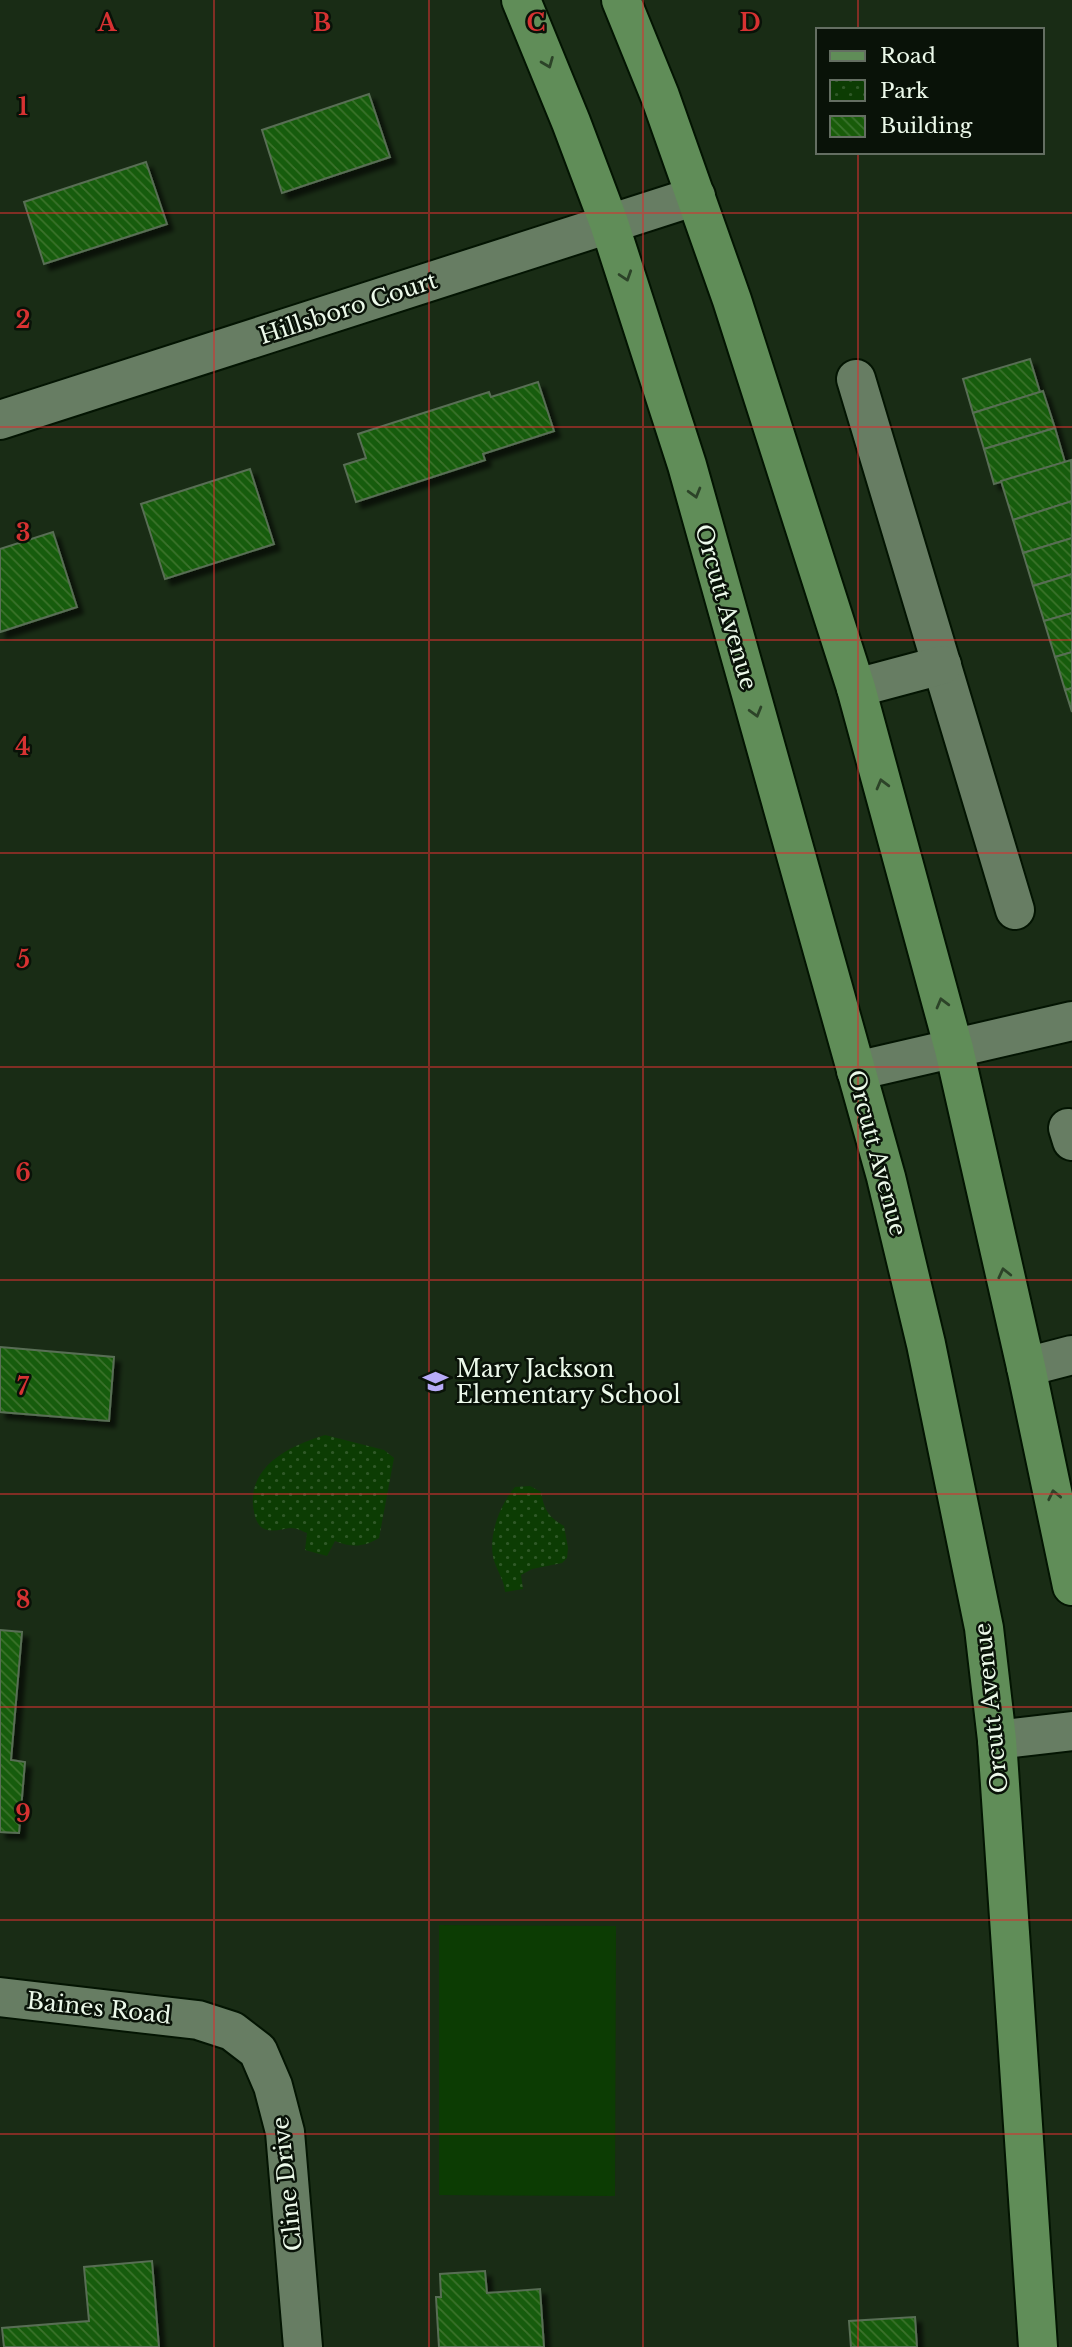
<svg xmlns="http://www.w3.org/2000/svg" width="1072" height="2347" font-family="'Libre Baskerville',serif">
	<defs>
		<pattern id="park-dots" width="8" height="8" patternUnits="userSpaceOnUse" patternTransform="scale(1.75)"><rect width="8" height="8" fill="#0c3c03"/><path d="M2 2h.1M6 6h.1" fill="none" stroke="#305928" stroke-width="1.8" stroke-linecap="round"/></pattern>
		<pattern id="building-back-hatch" width="6" height="6" patternUnits="userSpaceOnUse" patternTransform="scale(1.75)"><rect width="6" height="6" fill="#185b09"/><path d="M-1 5l2 2M0 0l6 6M5-1l2 2" fill="none" stroke="#3a732d"/></pattern>
		<filter id="shadow"><feDropShadow dx="6" dy="6" stdDeviation="2" flood-color="#0009"/></filter>
	</defs>
	<rect width="100%" height="100%" fill="#192c15"/>
	<!-- park -->
	<g fill="url(#park-dots)">
		<path d="M325,1435l59,15 10,8 -15,80c-15,9 -27,10 -44,3l-8,15 -22,-6 2,-17c-5,-2 -10,-5 -16,-5 -10,1 -23,6 -31,-2 -5,-6 -6,-14 -7,-21 -3,-41 39,-60 72,-70z"/>
		<path d="M530,1486l11,6c3,17 7,25 23,34l4,22 -1,10 -5,5 -30,6 -11,6 2,14 -18,3c-1,-11 -5,-16 -9,-26 -11,-24 3,-60 19,-79z"/>
	</g>
	<!-- pitch -->
	<path fill="#0c3c03" d="M439,1925l177,1 -1,270 -176,-1z"/>
	<!-- building -->
	<g fill="url(#building-back-hatch)" stroke="#586e54" stroke-width="2" filter="url(#shadow)">
		<path d="M369,94l21,63 -108,36 -20,-63z"/>
		<path d="M146,162l21,62 -123,40 -20,-62z"/>
		<path d="M1030,359l10,33 -67,21 -10,-34z"/>
		<path d="M538,382l16,49 -71,23 2,6 -129,42 -12,-37 22,-7 -8,-24 131,-42 2,5z"/>
		<path d="M1043,391l12,37 -71,21 -11,-36z"/>
		<path d="M1055,428l10,34 -71,22 -10,-35z"/>
		<path d="M1071,460l1,41 -59,19 -12,-39z"/>
		<path d="M250,469l24,75 -109,35 -24,-75z"/>
		<path d="M1072,501v37l-49,15 -10,-33z"/>
		<path d="M53,532l24,75 -77,25v-83z"/>
		<path d="M1072,538v36l-39,12 -10,-33z"/>
		<path d="M1072,574v39l-28,8 -11,-35z"/>
		<path d="M1072,613v39l-17,5 -11,-36z"/>
		<path d="M1072,652v36l-7,2 -10,-33z"/>
		<path d="M1072,688v24l-7,-22z"/>
		<path d="M0,1347l114,10 -5,64 -109,-9z"/>
		<path d="M0,1630l22,2 -11,128 14,2 -6,71 -19,-1z"/>
		<path d="M152,2261l7,86h-155l-2,-19 87,-7 -5,-54z"/>
		<path d="M485,2271l2,22 53,-4 4,58h-105l-3,-50h5l-1,-23z"/>
		<path d="M915,2317l2,30h-66l-2,-26z"/>
	</g>
	<g fill="none" stroke-linecap="round" stroke-linejoin="round">
		<defs>
			<g id="street">
				<path d="M856,379l159,531"/>
				<path d="M0,420l696,-224"/>
				<path d="M856,688l86,-23"/>
				<path d="M856,1071l216,-50"/>
				<path d="M1068,1128l4,13"/>
				<path d="M1026,1367l46,-12"/>
				<path d="M997,1740l75,-9"/>
				<path d="M0,1997l198,23 34,11 26,20 15,35 12,46 18,215"/>
			</g>
			<g id="secondary">
				<path d="M521,0l50,122 38,101 78,242 199,712 40,167 58,284 13,112 41,607"/>
				<path d="M621,0l39,96 72,204 124,388 98,361 72,318 46,219"/>
			</g>
		</defs>
		<!-- street casing -->
		<use href="#street" stroke="#031402" stroke-width="42"/>
		<!-- secondary casing -->
		<use href="#secondary" stroke="#031402" stroke-width="42"/>
		<!-- street -->
		<use href="#street" stroke="#677d63" stroke-width="38"/>
		<!-- secondary -->
		<use href="#secondary" stroke="#608d58" stroke-width="38"/>
	</g>
	<!-- one-way arrows -->
	<defs><path id="oneway-chevron" d="M-2-3.5L2.5 0L-2 3.5" fill="none" stroke-width="1.6" stroke-linecap="round" stroke-linejoin="round" transform="scale(1.75)"/></defs>
	<g stroke="#2c4328">
		<use href="#oneway-chevron" transform="translate(548 63) rotate(68)"/>
		<use href="#oneway-chevron" transform="translate(626 276) rotate(72)"/>
		<use href="#oneway-chevron" transform="translate(695 493) rotate(74)"/>
		<use href="#oneway-chevron" transform="translate(756 712) rotate(74)"/>
		<use href="#oneway-chevron" transform="translate(882 784) rotate(-105)"/>
		<use href="#oneway-chevron" transform="translate(942 1003) rotate(-105)"/>
		<use href="#oneway-chevron" transform="translate(1004 1273) rotate(-103)"/>
		<use href="#oneway-chevron" transform="translate(1054 1495) rotate(-102)"/>
	</g>
	<!-- grid -->
	<path fill="none" stroke="#d73232" stroke-width="2" stroke-opacity="0.55" d="M214,0v2347M429,0v2347M643,0v2347M858,0v30M858,152v2195M0,213h1072M0,427h1072M0,640h1072M0,853h1072M0,1067h1072M0,1280h1072M0,1494h1072M0,1707h1072M0,1920h1072M0,2134h1072"/>
	<!-- icons -->
	<defs>
		<symbol id="school-bare" viewBox="-9 -9 18 18"><path d="M0-5L7-2L0 1L-7-2ZM-4 1L0 2.5L4 1V4Q0 6-4 4Z" fill="#b7abf8" stroke="#091208" stroke-width="2.5" paint-order="stroke"/></symbol>
	</defs>
	<g fill-rule="evenodd">
		<use href="#school-bare" x="418" y="1364" width="35" height="35"/>
	</g>
	<g text-anchor="middle" dominant-baseline="central" stroke-width="5" stroke-linejoin="round" paint-order="stroke">
		<!-- street labels -->
		<g font-size="23" fill="#ecf9ea" stroke="#091208">
			<text transform="translate(348 308) rotate(-18)">Hillsboro Court</text>
			<text transform="translate(726 607) rotate(74)">Orcutt Avenue</text>
			<text transform="translate(877 1153) rotate(75)">Orcutt Avenue</text>
			<text transform="translate(991 1708) rotate(-96)">Orcutt Avenue</text>
			<text transform="translate(99 2008) rotate(6)">Baines Road</text>
			<text transform="translate(287 2184) rotate(-96)">Cline Drive</text>
		</g>
		<!-- poi labels -->
		<g font-size="23" fill="#ecf9ea" stroke="#091208" text-anchor="start">
			<text x="456" y="1369">Mary Jackson<tspan x="456" dy="26">Elementary School</tspan></text>
		</g>
	</g>
	<g font-size="23" text-anchor="middle" font-weight="bold" fill="#d73232" stroke="#091208" stroke-width="5" stroke-linejoin="round" paint-order="stroke">
		<text x="107" y="31">A</text>
		<text x="322" y="31">B</text>
		<text x="536" y="31">C</text>
		<text x="750" y="31">D</text>
		<text x="23" y="115">1</text>
		<text x="23" y="328">2</text>
		<text x="23" y="541">3</text>
		<text x="23" y="755">4</text>
		<text x="23" y="968">5</text>
		<text x="23" y="1181">6</text>
		<text x="23" y="1395">7</text>
		<text x="23" y="1608">8</text>
		<text x="23" y="1822">9</text>
	</g>
	<!-- legend -->
	<rect x="816" y="28" width="228" height="126" fill="#091208" stroke="#646e62" stroke-width="2"/>
	<rect x="830" y="51" width="35" height="10" fill="#608d58" stroke="#646e62" stroke-width="2"/>
	<text x="880" y="63" font-size="21" fill="#ecf9ea">Road</text>
	<rect x="830" y="80" width="35" height="21" fill="url(#park-dots)" stroke="#646e62" stroke-width="2"/>
	<text x="880" y="98" font-size="21" fill="#ecf9ea">Park</text>
	<rect x="830" y="116" width="35" height="21" fill="url(#building-back-hatch)" stroke="#646e62" stroke-width="2"/>
	<text x="880" y="133" font-size="21" fill="#ecf9ea">Building</text>
</svg>
